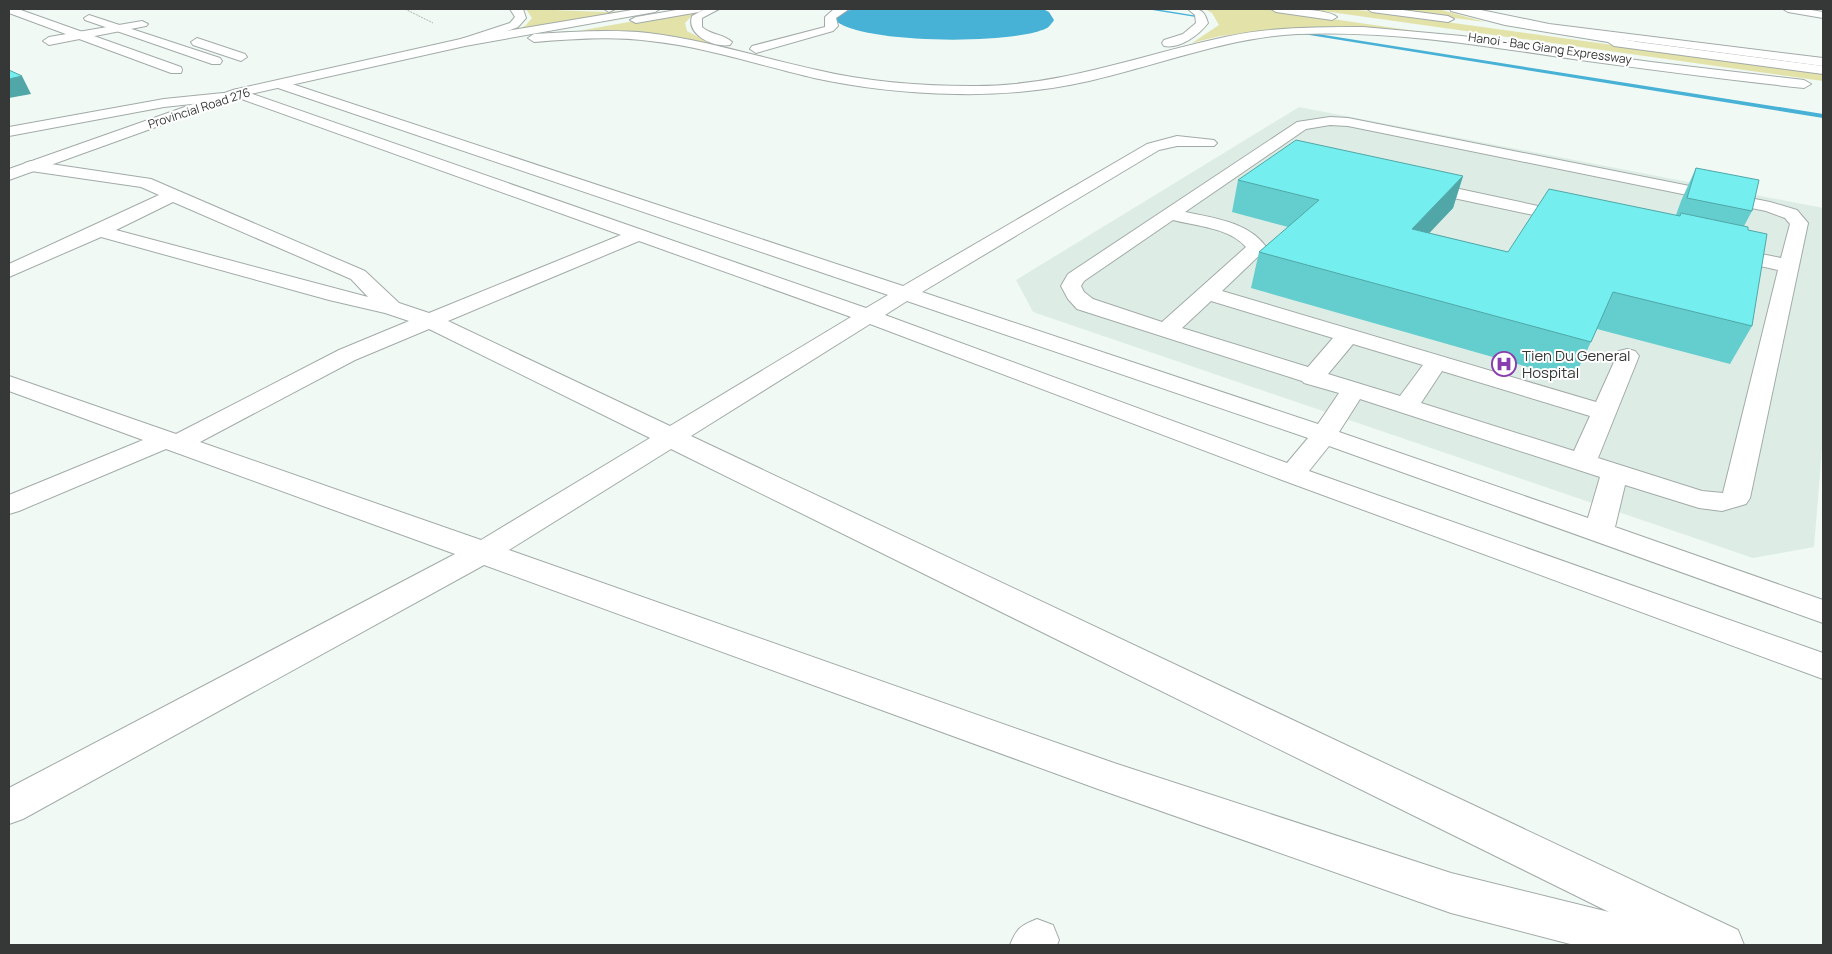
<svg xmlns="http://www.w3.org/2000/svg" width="1832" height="954" font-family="Manrope,sans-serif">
	<rect width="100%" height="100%" fill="#f0f9f4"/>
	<!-- built -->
	<path fill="#ddede5" d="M1299,107l524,101v230l-9,109 -61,11 -720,-246 -17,-32z"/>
	<!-- green -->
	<g fill="#e3e2a9">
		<path d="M526,9l80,3 28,-2 -116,20 8,-5 6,-7z"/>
		<path d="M1205,9h58l166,24 -56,-5h-84l-69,8 -28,7 27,-18 -7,-12z"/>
		<path d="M1309,9h42l472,65v7z"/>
		<path d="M1386,9h52l47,13z"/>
		<path d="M697,10l-12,13 2,8 27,14c-45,-10 -90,-16 -136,-14z"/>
	</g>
	<!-- water -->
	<path fill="#47b1d6" d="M860,9h183l6,3 5,8c-2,3 -5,7 -7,8 -34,17 -183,16 -211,-7l-2,-6 8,-4z"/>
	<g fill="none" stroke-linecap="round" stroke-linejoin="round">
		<!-- stream -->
		<g fill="#47b1d6" fill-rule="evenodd">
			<path d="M1146,9h9l43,7 -2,1z"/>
			<path d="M1299,31l524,83v4l-526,-85z"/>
		</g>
		<defs>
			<g id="minor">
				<path d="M9,9h9l163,58 1,3 -1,3h-10l-162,-60z"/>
				<path d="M834,9h15l-13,9 2,8 -5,5 -77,22 -6,-4 2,-3 73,-19v-10z"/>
				<path d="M1459,9h17l73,15 274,34v8l-274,-36 -89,-19z"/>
				<path d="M1783,9h22l18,3v6l-35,-6z"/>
				<path d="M89,15l131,43 2,3 -2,3h-8l-127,-44 -1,-2z"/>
				<path d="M197,38l48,16 2,3 -6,4 -48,-16 -2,-3z"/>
				<path d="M280,80l623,206 244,-142 30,-8 37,4 3,3 -3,3h-37l-18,4 -237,142 396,132 21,-31 -35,-10 -2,-2 -225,-72 -9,-10 -7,-13 7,-12 229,-152 33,-5 18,1 422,84 27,8 11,13 -58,275 -4,6 -24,7 -23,-3 -74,-23 -10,42 208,73v23l-494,-177 -20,25 514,182v26l-541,-199 -412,-156 -179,112 1047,494 6,15h-170l-123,-32 -353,-124 -614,-224 -461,254 -14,5v-36l446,-234 -289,-105 -147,62 -10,3v-19l134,-55 -134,-49v-15l167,58 163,-84 70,-29 -24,-8 -56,-13 -228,-63 -92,40v-13l150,-69 -18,-8 -110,-16 -6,-2 -2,-3 2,-3 6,-2 120,18 214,92 34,32 30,10 192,-78 -388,-139 -2,-3 2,-3 5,-1 628,219 22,-13 -613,-208 -2,-3zM1330,125l18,1 418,85 19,7 5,6 -9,34 -54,-11 -7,2 -3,4 3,4 58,13 -55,223 -21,-2 -104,-33 41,-102 -4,-5 -8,-2 -8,2 -23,51 -374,-111 45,-43c-18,-26 -53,-30 -82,-36l121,-83zM173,202l178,77 17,18 -252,-67zM1173,220c23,6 57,8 73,27l-84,75 -69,-23 -9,-7 -3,-6 3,-5zM639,241l212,76 -181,109 -222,-105zM907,301l401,137 -21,25 -402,-148zM1211,301l122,37 -25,29 -126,-39zM429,329l221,109 -169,102 -281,-98 155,-82zM1353,344l70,21 -23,31 -72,-22zM1442,371l148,45 -16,35 -153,-48zM1360,399l240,78 -12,41 -249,-86zM671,449l938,463 -158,-39 -337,-110 -605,-213z"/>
				<path d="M223,93l5,1 2,3 -2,3 -64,7 -155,29v-9l155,-28z"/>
				<path d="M1422,181l149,32 6,1 3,4 -3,4 -6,1 -155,-33 -3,-4 3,-4z"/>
				<path d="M1037,919l16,6 6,15 -2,5h-47c7,-17 10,-19 27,-26z"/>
			</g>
			<g id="major">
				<path d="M638,9h22l-5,3 -190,34 -223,50 -233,84v-11l224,-79 232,-52z"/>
				<path d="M682,9h22l-5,3 -63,11 -6,-3 6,-3z"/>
				<path d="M142,21l6,3 -2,2 -97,19 -6,-4 6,-4z"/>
			</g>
			<g id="highway">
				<path d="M510,9h13l3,9 -8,9 -49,18h-8l-2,-3 2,-3 49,-16 5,-6z"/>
				<path d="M604,9h11l-6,3z"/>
				<path d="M705,9h14l-17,9v9c8,8 22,7 30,15l-2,3c-16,3 -44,-10 -38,-29z"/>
				<path d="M1188,9c13,0 16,1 20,14 -9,12 -28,26 -44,23l-2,-3 2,-3 19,-6 13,-11 -1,-8z"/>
				<path d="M1271,9c14,0 56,-1 66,8l-5,3 -56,-8z"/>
				<path d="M1367,9h28l53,7 6,3 -6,3 -76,-10z"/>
				<path d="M1450,9h17l38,10 133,23 185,24v8l-209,-28 -6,-4 -103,-17 -54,-14z"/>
				<path d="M1363,27l99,9 189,26 153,18 7,4 -7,4c-75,-8 -150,-18 -224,-28 -94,-14 -188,-30 -283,-26 -72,4 -138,31 -208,47 -44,10 -89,14 -134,13 -48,-1 -95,-6 -141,-16 -55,-13 -108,-31 -164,-37 -39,-5 -77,-2 -116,1l-6,-4 6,-4c38,-2 76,-5 114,-1 58,7 113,25 169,37 51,12 103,16 155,16 88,1 168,-31 253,-49 46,-10 92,-10 138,-10z"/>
			</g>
		</defs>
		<!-- minor casing -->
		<use href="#minor" stroke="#a2aba7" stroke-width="2"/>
		<!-- major casing -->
		<use href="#major" stroke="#a2aba7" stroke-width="2"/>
		<!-- highway casing -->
		<use href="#highway" stroke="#a2aba7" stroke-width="2"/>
		<!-- path -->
		<path stroke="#afb6b2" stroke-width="1" stroke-dasharray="2 1" stroke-linecap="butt" d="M405,9l28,14"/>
		<!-- minor -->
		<use href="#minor" fill="#fff" fill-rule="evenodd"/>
		<!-- major -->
		<use href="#major" fill="#fff" fill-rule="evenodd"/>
		<!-- highway -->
		<use href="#highway" fill="#fff" fill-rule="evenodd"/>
	</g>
	<!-- wall -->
	<path fill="#64cdce" d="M1696,168l56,43 -8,15 4,4 4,96 -22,38 -133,-35 -24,51 -322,-92 8,-36 29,-25 -56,-15 6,-32 225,-4 -10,32 -24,25 79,19 168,-37 5,-14z"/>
	<!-- shaded-wall -->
	<g fill="#51a7a7">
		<path d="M22,76l9,18 -22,4v-19z"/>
		<path d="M1463,176l-10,32 -52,55 11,-34z"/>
	</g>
	<!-- building -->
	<g fill="#74eeef" stroke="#51a7a7">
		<path d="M9,70l13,6 -13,3z"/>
		<path d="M1296,140l167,36 -51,53 96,23 41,-63 131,27 1,-3 67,14v3l19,4 -15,92 -139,-34 -22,50 -332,-90 60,-52 -81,-20z"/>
		<path d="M1696,168l63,12 -7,31 -65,-13z"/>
	</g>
	<!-- icons -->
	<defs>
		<symbol id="hospital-ring" viewBox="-11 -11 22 22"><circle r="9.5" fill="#fff" stroke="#883cad" stroke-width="1.5"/><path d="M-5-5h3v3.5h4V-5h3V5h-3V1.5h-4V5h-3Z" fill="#883cad"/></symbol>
	</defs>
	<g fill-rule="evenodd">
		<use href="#hospital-ring" x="1490" y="350" width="28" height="28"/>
	</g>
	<g text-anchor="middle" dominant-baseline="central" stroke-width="4" stroke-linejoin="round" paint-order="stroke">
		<!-- far-street labels -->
		<g font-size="12" fill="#353836" stroke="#fff">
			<text transform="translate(1550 48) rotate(8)">Hanoi - Bac Giang Expressway</text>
			<text transform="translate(199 108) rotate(-18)">Provincial Road 276</text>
		</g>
		<!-- poi labels -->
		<g font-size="15" fill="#353836" stroke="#fff" text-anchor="start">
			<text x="1522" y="355">Tien Du General<tspan x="1522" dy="17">Hospital</tspan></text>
		</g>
	</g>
	<!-- border -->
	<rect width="1832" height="954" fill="none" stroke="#353836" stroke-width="20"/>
</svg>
